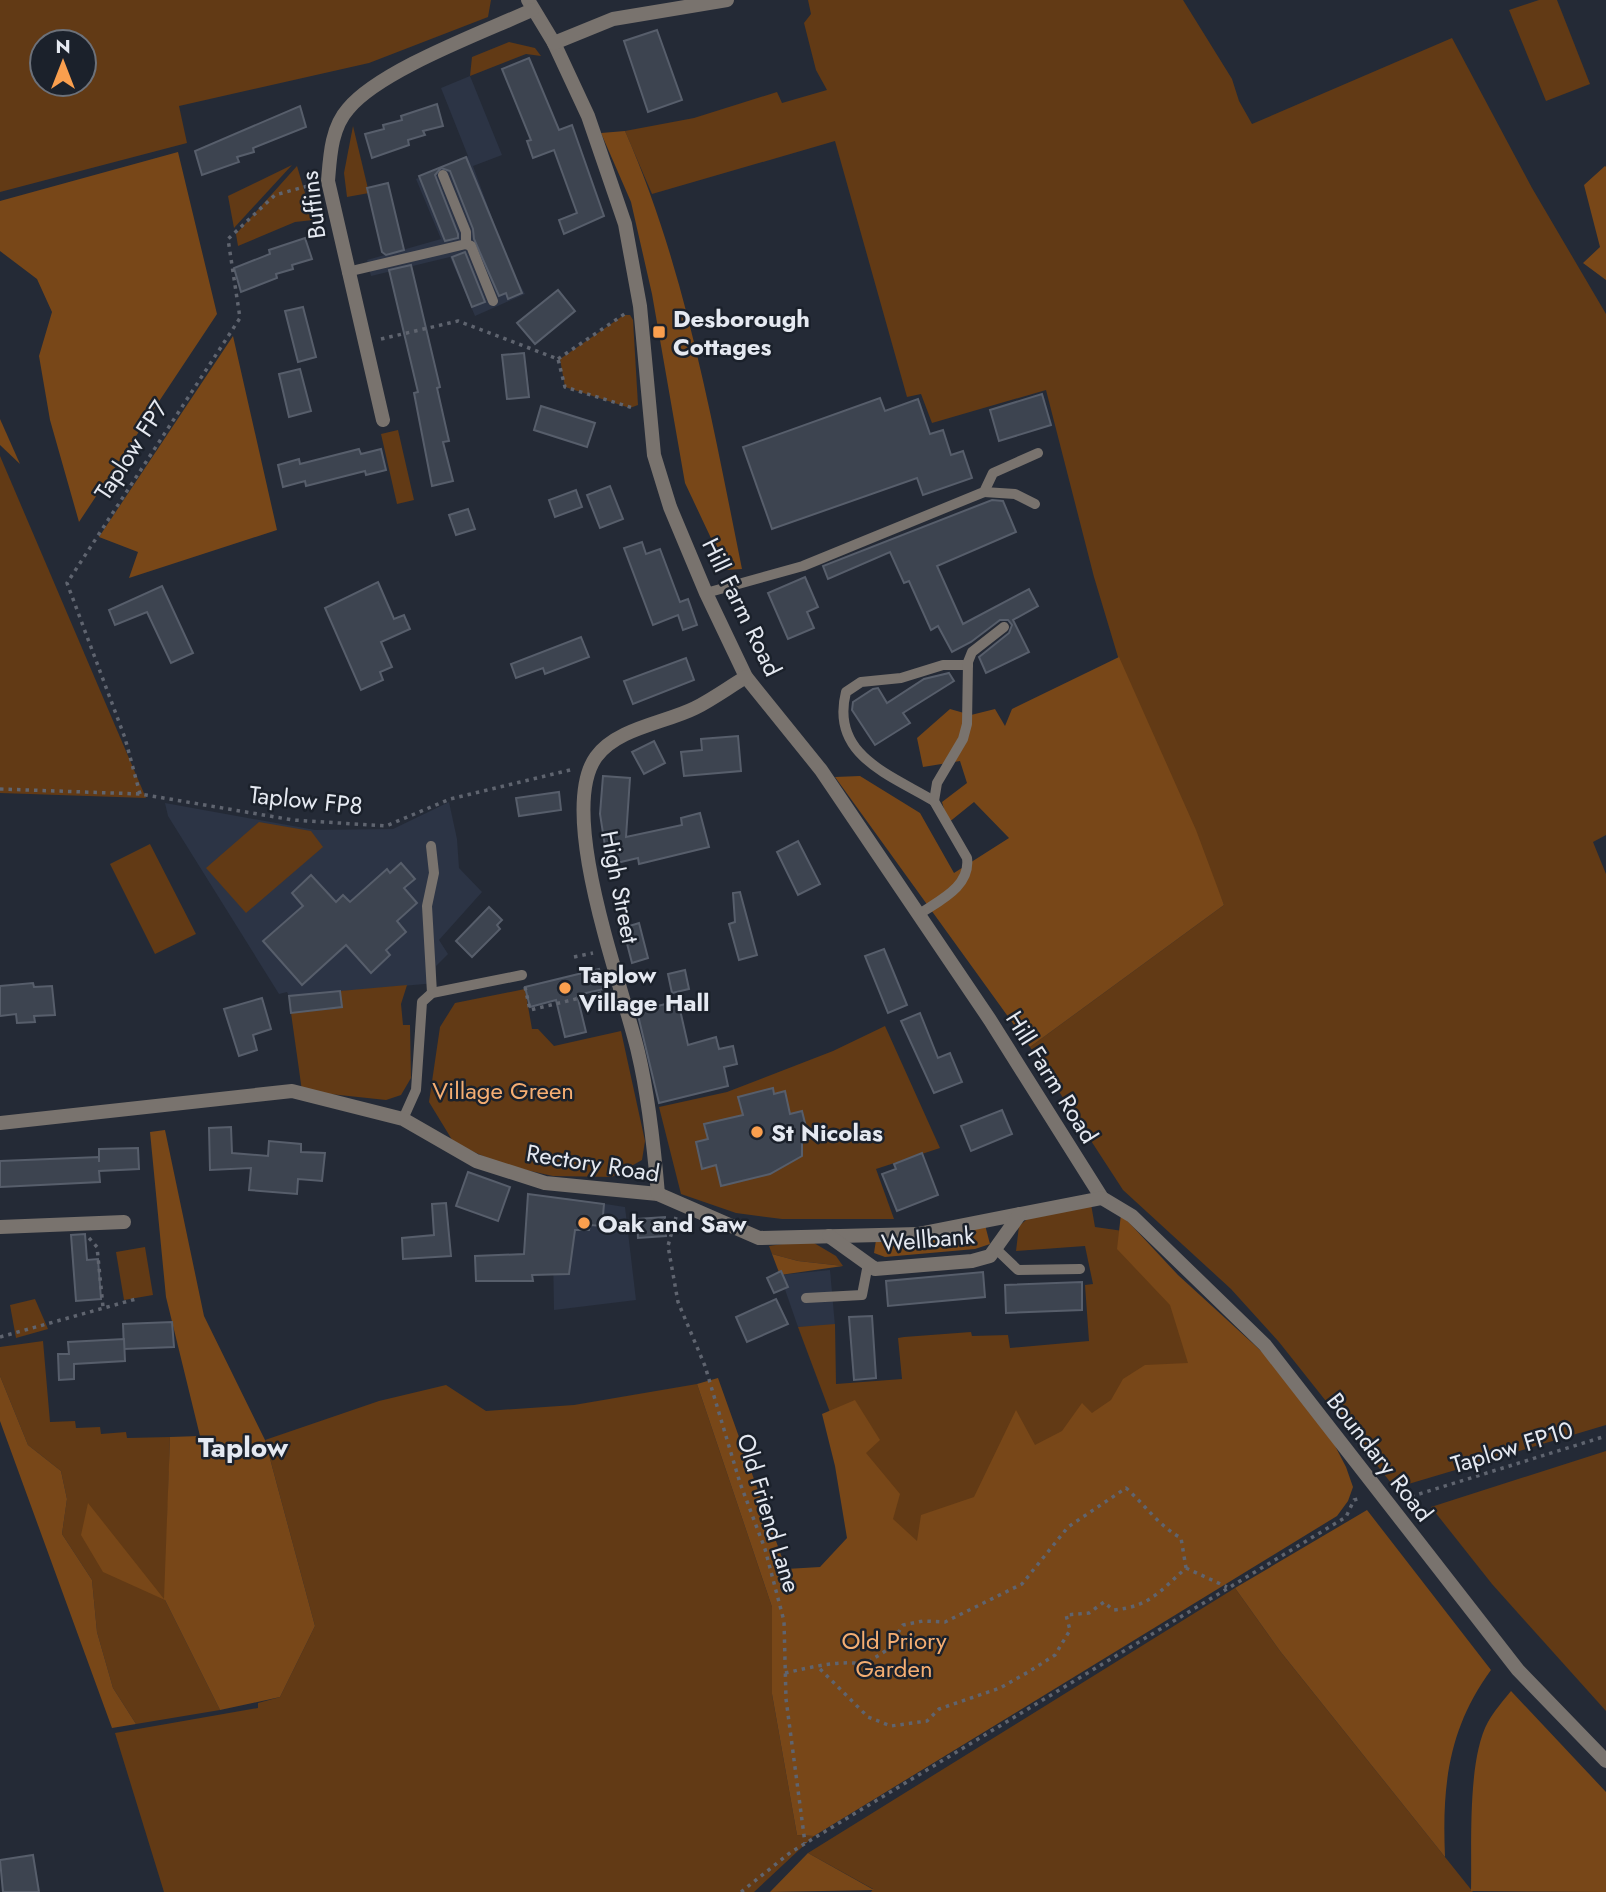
<svg xmlns="http://www.w3.org/2000/svg" width="1606" height="1892" font-family="Jost,sans-serif">
	<rect width="100%" height="100%" fill="#242a36"/>
	<!-- built -->
	<g fill="#2c3445">
		<path d="M470,76l32,79 -29,11 36,98 16,30 -50,22 -25,-59 -79,19 -4,-16 74,-21 -25,-60 52,-23 -27,-68z"/>
		<path d="M449,802l8,37 2,29 23,24 -43,48 9,14 -12,12v17l-147,13 -2,-4 -8,2 -111,-178 -3,-13 150,27 78,-1z"/>
		<path d="M566,1198l59,9 11,93 -82,10 -1,-59h9z"/>
		<path d="M830,1270l5,56 -37,1 -18,-52z"/>
	</g>
	<!-- green -->
	<g fill="#623a15" fill-rule="evenodd">
		<path d="M0,0h491l-3,17 -119,46 -190,43 8,37 -187,49zM84,42v42h-42v-42z"/>
		<path d="M808,0h375l49,79 7,22 13,23 200,-86 80,150 74,126v521l-13,7 13,32v551l-211,63 -116,-146 -48,-53 -108,-99 -93,-143 194,-142 -106,-248 -24,-80 -48,-187 -114,33 -11,-29 -14,3 -72,-256 -183,53 -27,-63 69,-13 83,-26 5,11 45,-13 -11,-20 -12,-47 7,-9z"/>
		<path d="M1539,0h18l33,84 -44,17 -37,-91z"/>
		<path d="M509,42l26,6 6,8 -15,-2 -56,22 2,-19z"/>
		<path d="M353,126l16,67 -22,4 -3,-24z"/>
		<path d="M292,165l-58,63 -6,-32z"/>
		<path d="M297,166l16,54 -18,2 -57,24 -2,-12z"/>
		<path d="M624,315h6l3,5 5,85 -8,3 -65,-21 -5,-28z"/>
		<path d="M398,430l16,70 -17,4 -16,-70z"/>
		<path d="M0,456l146,342 -146,-5z"/>
		<path d="M259,822l52,9 12,16 -77,66 -40,-45z"/>
		<path d="M150,844l46,90 -41,20 -45,-90z"/>
		<path d="M407,985l-6,19 2,21h7l1,53 -10,17 -15,5 -84,-9 -11,-78 50,-5 -1,-17z"/>
		<path d="M525,989l7,40h6l16,17 67,-15 24,110 -3,19 -30,17 -59,-1 -50,-11 -49,-22 -25,-41 11,-75 15,-24z"/>
		<path d="M885,1026l55,122 -64,21 18,50h-112l-46,-6 -55,-19 -22,-87 68,-15 106,-41z"/>
		<path d="M1046,1203l45,1 4,23 35,5 104,96 -201,173 -148,58 -87,-232 37,-3 1,60 66,-5 -4,-41 6,-1 67,-5 1,4 36,-1 2,13 79,-7 -4,-56 8,-1 -8,-38 -69,5 3,-25z"/>
		<path d="M809,1240l27,16 7,10 -45,-5 -26,-7 -3,-8z"/>
		<path d="M145,1247l8,48 -29,5 -8,-48z"/>
		<path d="M35,1299l13,30 -32,9 -6,-33z"/>
		<path d="M43,1341l7,81 25,-1 1,7 24,-1 1,7 25,-2 1,6 43,-1 -5,163 55,110 -84,14 -23,-36 -16,-56 -5,-52 -30,-46 5,-35 -6,-28 -33,-26 -28,-69v-29z"/>
		<path d="M697,1384l75,223v87l25,141 17,1 -60,56h-590l-49,-159 143,-25v-5l22,-6 35,-71 -50,-186 114,-39 67,-16 40,26 88,-6z"/>
		<path d="M1606,1451v260l-114,-127 -61,-77z"/>
		<path d="M1235,1588l45,63 193,241h-602l2,-3 -65,-36z"/>
	</g>
	<!-- forest -->
	<g fill="#784718">
		<path d="M625,131c61,139 87,290 117,438l-16,1 -41,-87 -33,-189 -21,-92 -30,-69z"/>
		<path d="M178,152l39,162 -138,208 -29,-102 -11,-64 13,-44 -15,-33 -37,-28v-50z"/>
		<path d="M1605,166l1,1v113l-23,-17 17,-16 -16,-62z"/>
		<path d="M233,336l44,194 -148,48 9,-26 -39,-15z"/>
		<path d="M0,419l20,45 -20,-19z"/>
		<path d="M1119,657l77,173 28,75 -194,142 -195,-270 25,-1 60,37 34,60 55,-35 -35,-36 -26,21 -6,-21 25,-19 -7,-22 -37,6 -6,-29 33,-29 21,6 24,-6 10,17 7,-17z"/>
		<path d="M165,1130l39,186 61,124 50,186 -35,71 -60,13 -55,-110 -62,-28 -22,-37 7,-32 76,96 6,-162 30,-1 -34,-139 -16,-165z"/>
		<path d="M1121,1214l57,61 105,96 34,40 29,56 7,20 -5,14 -11,15 -523,320 -17,-1 -25,-141v-87l-75,-223 21,-6 68,191 34,-2 27,-29 -12,-72 -13,-52 33,-14 25,40 -14,13 34,41 -7,25 24,22 4,-26 53,-18 42,-87 19,35 27,-14 20,-28 10,10 19,-13 12,-21 22,-14 43,-2 -18,-58 -53,-56z"/>
		<path d="M985,1225l5,19 -15,5 -90,8 -11,-4 2,-13 72,-4z"/>
		<path d="M772,1254l26,7 45,5 -63,9z"/>
		<path d="M0,1376l28,69 33,26 6,28 -5,35 30,46 5,52 16,56 23,36 -24,4 -112,-307z"/>
		<path d="M1367,1510l124,160c-43,59 -49,116 -46,187l-165,-206 -45,-63z"/>
		<path d="M1511,1691l95,101v100l-135,-1c1,-45 -4,-131 17,-169 6,-11 15,-21 23,-31z"/>
		<path d="M808,1853l66,37 -104,2z"/>
	</g>
	<!-- building -->
	<g fill="#3d4450" stroke="#575e6b" stroke-width="2">
		<path d="M657,30l25,70 -34,12 -24,-71z"/>
		<path d="M529,58l30,72 13,-5 32,91 -40,18 -5,-14 18,-7 -23,-63 -21,8 -6,-17 4,-1 -29,-71z"/>
		<path d="M437,104l6,22 -20,5 2,4 -17,5 1,5 -37,13 -7,-24 19,-5 -1,-4 19,-5 -1,-4z"/>
		<path d="M300,106l6,21 -53,21 1,4 -17,5 2,5 -37,13 -7,-24z"/>
		<path d="M466,157l56,136 -14,6 -2,-6 -7,3 -25,-57 -1,-10 -23,-58 -9,-3 -6,7 23,59v4l-13,3 -26,-65z"/>
		<path d="M388,183l16,67 -18,5 -4,-3 -15,-64z"/>
		<path d="M305,238l7,21 -20,6 1,4 -17,5 1,4 -36,14 -7,-24 36,-14 -1,-4z"/>
		<path d="M465,252l20,50 -13,5 -20,-50z"/>
		<path d="M411,265l29,122 -3,1 12,53 -6,1 10,39 -21,5 -18,-93 4,-1 -29,-122z"/>
		<path d="M558,290l17,21 -40,33 -18,-21z"/>
		<path d="M303,307l13,50 -18,5 -13,-51z"/>
		<path d="M524,353l5,44 -22,2 -5,-44z"/>
		<path d="M300,369l11,42 -22,6 -10,-43z"/>
		<path d="M1042,394l9,31 -52,16 -9,-31z"/>
		<path d="M880,398l5,13 33,-12 12,35 13,-4 8,25 12,-4 9,27 -49,17 -6,-17 -145,51 -29,-82z"/>
		<path d="M541,406l54,17 -8,24 -53,-17z"/>
		<path d="M359,449l2,5 20,-5 5,21 -20,5 -1,-4 -59,15 -1,-5 -22,6 -5,-22 21,-6 1,5z"/>
		<path d="M610,486l13,33 -23,9 -13,-33z"/>
		<path d="M576,490l6,17 -27,10 -6,-17z"/>
		<path d="M992,500l11,1 13,31 -79,34 26,58 66,-35 9,17 -25,14 16,32 -43,21 -7,-16 30,-24 3,-8 -4,-5h-8l-29,22 -19,10 -14,-26 -7,4 -22,-49 -5,2 -14,-31 -62,27 -5,-13z"/>
		<path d="M468,509l7,20 -19,6 -7,-20z"/>
		<path d="M642,542l4,12 14,-5 20,53 8,-3 9,26 -14,5 -5,-15 -25,10 -29,-77z"/>
		<path d="M805,577l13,30 -11,5 7,16 -26,11 -20,-46z"/>
		<path d="M378,582l16,37 10,-4 6,14 -29,13 11,25 -12,5 3,8 -22,10 -36,-82z"/>
		<path d="M162,586l31,67 -22,10 -24,-51 -32,13 -6,-15z"/>
		<path d="M581,637l8,20 -44,17 -2,-6 -27,10 -5,-14z"/>
		<path d="M686,658l8,22 -61,24 -9,-23z"/>
		<path d="M949,673l5,8 -51,32 7,10 -35,22 -23,-35 1,-8 20,-13 5,-1 9,15 37,-24z"/>
		<path d="M738,736l3,35 -57,5 -3,-24 21,-2 -1,-11z"/>
		<path d="M654,741l11,22 -21,11 -12,-22z"/>
		<path d="M603,776l27,2 -4,59 56,-12 -1,-7 19,-5 9,34 -70,17 -1,-6 -30,7 -8,-51z"/>
		<path d="M559,792l2,18 -42,6 -3,-18z"/>
		<path d="M798,841l22,43 -22,11 -21,-43z"/>
		<path d="M401,863l14,16 -11,9 13,15 -20,18 9,11 -20,18 4,5 -19,18 -25,-28 -44,40 -39,-44 40,-35 -11,-13 19,-18 25,27 7,-7 7,7 37,-33 3,4z"/>
		<path d="M740,892l17,63 -18,5 -10,-36 6,-2 -2,-29z"/>
		<path d="M489,907l13,13 -5,5 3,4 -28,28 -16,-16z"/>
		<path d="M639,923l9,35 -16,5 -9,-35z"/>
		<path d="M884,949l23,56 -19,8 -23,-57z"/>
		<path d="M599,969l5,20 -27,6 9,37 -21,5 -9,-37 -26,7 -5,-20z"/>
		<path d="M685,970l4,19 -17,4 -4,-19z"/>
		<path d="M33,983l1,4 18,-1 3,29 -21,1 1,6 -18,1 -1,-9 -16,2v-30z"/>
		<path d="M340,991l2,16 -51,6 -2,-17z"/>
		<path d="M262,998l9,31 -18,6 4,15 -18,6 -15,-47z"/>
		<path d="M678,1001l10,44 28,-8 3,12 14,-3 4,18 -13,3 4,19 -69,17 -22,-92z"/>
		<path d="M920,1013l18,45 12,-5 12,29 -28,11 -33,-72z"/>
		<path d="M773,1088l1,6 11,-3 5,23 12,-3 7,28 -7,2v15l-32,18 -49,12 -5,-21 -14,4 -6,-27 12,-3 -4,-15 39,-9 -5,-18z"/>
		<path d="M1002,1110l10,24 -41,17 -10,-25z"/>
		<path d="M231,1127l1,26 36,3 1,-15 32,3v8l24,1 -3,28 -24,-2 -1,15 -48,-4 2,-22 -41,2 -1,-42z"/>
		<path d="M138,1148l1,21 -40,2 1,11 -100,5v-26l99,-4v5v-13z"/>
		<path d="M922,1153l16,42 -41,16 -15,-37 14,-5 -2,-5z"/>
		<path d="M468,1172l42,15 -12,34 -42,-15z"/>
		<path d="M528,1194l76,10 -2,22 -12,-1 -1,5h-14l-6,44 -37,1 1,6h-57l-1,-25 49,-2z"/>
		<path d="M446,1203l5,53 -48,3 -1,-21 32,-3 -2,-31z"/>
		<path d="M665,1217l1,19 -28,2 -1,-19z"/>
		<path d="M85,1234l2,26 11,-1 3,40 -25,2 -5,-66z"/>
		<path d="M781,1271l7,16 -14,6 -7,-15z"/>
		<path d="M983,1272l2,25 -97,9 -2,-25z"/>
		<path d="M1082,1282v28l-76,3 -1,-28z"/>
		<path d="M776,1299l12,25 -41,18 -11,-25z"/>
		<path d="M872,1316l4,62 -22,2 -5,-63z"/>
		<path d="M172,1322l2,25 -50,2 -1,-25z"/>
		<path d="M124,1339l1,22 -51,3v15l-15,1 -1,-26h11l-1,-12z"/>
		<path d="M33,1855l6,37h-36l-3,-32z"/>
	</g>
	<g fill="none" stroke-linecap="round" stroke-linejoin="round">
		<!-- path -->
		<g stroke="#5f646f" stroke-width="3.5" stroke-dasharray="3.5 5" stroke-linecap="butt">
			<path d="M381,339l77,-18 100,38 7,28 68,21"/>
			<path d="M558,359l68,-46"/>
			<path d="M0,789l140,5 153,26 93,6 64,-27 124,-30"/>
			<path d="M140,794l-15,-56 -58,-155 173,-265 -12,-79 47,-44 40,-11"/>
			<path d="M574,957l19,-4"/>
			<path d="M525,987l5,23 75,-18"/>
			<path d="M676,1217l-8,29 10,56 27,64 35,117 25,66 19,72 2,78 19,144"/>
			<path d="M89,1238l8,9 6,60"/>
			<path d="M0,1337l136,-38"/>
			<path d="M1403,1499l203,-63"/>
			<path d="M1186,1568l41,19"/>
			<path d="M785,1673c28,-6 52,-13 80,-9l22,-14 16,-25 20,-4 22,1 77,-38 46,-57 58,-39c19,17 33,38 55,50l5,30c-25,22 -36,39 -73,42l-9,-8 -15,11 -23,2 4,15 -15,25 -25,16 -30,17 -61,21 -12,12 -36,5 -23,-9 -51,-51"/>
			<path d="M741,1892l50,-40 555,-335 8,-17 8,-2"/>
		</g>
		<!-- lane -->
		<g stroke="#79736e" stroke-width="10">
			<path d="M466,244l5,2 22,55"/>
			<path d="M347,272l119,-28v-12l-23,-57"/>
			<path d="M984,492l31,2 20,10"/>
			<path d="M706,593l97,-27 181,-74 9,-19 45,-20"/>
			<path d="M934,801c-45,-27 -104,-46 -88,-109l15,-10 40,-4 42,-13h25"/>
			<path d="M431,846l3,27 -7,33 5,87"/>
			<path d="M918,915c20,-14 53,-28 49,-57l-33,-57 3,-18 26,-44 4,-15 1,-62 4,-10 32,-25"/>
			<path d="M403,1119l13,-29 6,-88 10,-9 90,-18"/>
			<path d="M995,1248l23,22 62,-1"/>
			<path d="M806,1298l56,-3 6,-31"/>
		</g>
		<!-- street -->
		<g stroke="#79736e" stroke-width="14">
			<path d="M528,0l26,43 34,73 37,108 15,82 14,149 16,52 36,86 40,84 75,93 169,250 112,178 30,18 133,129 253,325 88,91"/>
			<path d="M554,43l59,-24 114,-19"/>
			<path d="M383,420l-55,-239c2,-24 3,-53 20,-72 32,-39 136,-77 184,-99"/>
			<path d="M0,1123l292,-32 111,28 73,42 69,22 113,11 101,44 159,-4 184,-36"/>
			<path d="M658,1194c-4,-47 -9,-96 -20,-142 -15,-65 -82,-239 -42,-295 21,-29 69,-34 99,-49 18,-9 34,-21 51,-31"/>
			<path d="M0,1227l124,-5"/>
			<path d="M829,1236l46,33 97,-8 18,-5 30,-42"/>
		</g>
	</g>
	<!-- markers -->
	<g fill="#fa9f4e" stroke="#1b212b" stroke-width="2.5">
		<rect x="652" y="325" width="14" height="14" rx="3.5"/>
		<circle cx="565" cy="988" r="7"/>
		<circle cx="757" cy="1132" r="7"/>
		<circle cx="584" cy="1223" r="7"/>
	</g>
	<g text-anchor="middle" dominant-baseline="central" stroke-width="5" stroke-linejoin="round" paint-order="stroke">
		<!-- street labels -->
		<g font-size="24" fill="#e5e9f1" stroke="#1b212b">
			<text transform="translate(313 205) rotate(-97)">Buffins</text>
			<text transform="translate(131 450) rotate(-57)">Taplow FP7</text>
			<text transform="translate(742 607) rotate(64)">Hill Farm Road</text>
			<text transform="translate(306 800) rotate(6)">Taplow FP8</text>
			<text transform="translate(620 887) rotate(79)">High Street</text>
			<text transform="translate(1052 1077) rotate(58)">Hill Farm Road</text>
			<text transform="translate(593 1163) rotate(9)">Rectory Road</text>
			<text transform="translate(928 1239) rotate(-5)">Wellbank</text>
			<text transform="translate(1512 1447) rotate(-17)">Taplow FP10</text>
			<text transform="translate(1380 1457) rotate(52)">Boundary Road</text>
			<text transform="translate(769 1513) rotate(73)">Old Friend Lane</text>
		</g>
		<!-- poi labels -->
		<g font-size="24" font-weight="bold" fill="#e5e9f1" stroke="#1b212b" text-anchor="start">
			<text x="673" y="318">Desborough<tspan x="673" dy="28">Cottages</tspan></text>
			<text x="579" y="974">Taplow<tspan x="579" dy="28">Village Hall</tspan></text>
			<text x="771" y="1132">St Nicolas</text>
			<text x="598" y="1223">Oak and Saw</text>
		</g>
		<!-- park labels -->
		<g font-size="24" fill="#f5ae72" stroke="#1b212b">
			<text x="503" y="1090">Village Green</text>
			<text x="894" y="1640">Old Priory<tspan x="894" dy="28">Garden</tspan></text>
		</g>
		<!-- quarter labels -->
		<g font-size="28" font-weight="bold" fill="#e5e9f1" stroke="#1b212b">
			<text x="243" y="1447">Taplow</text>
		</g>
	</g>
	<!-- north arrow -->
	<g transform="translate(63 63)"><circle r="33" fill="#1b212b" stroke="#6c717a" stroke-width="2"/>
	<path d="M0-5L12 26L0 18L-12 26Z" fill="#fa9f4e"/>
	<text y="-10" font-size="19" font-weight="bold" text-anchor="middle" fill="#e5e9f1">N</text>
	</g>
</svg>
